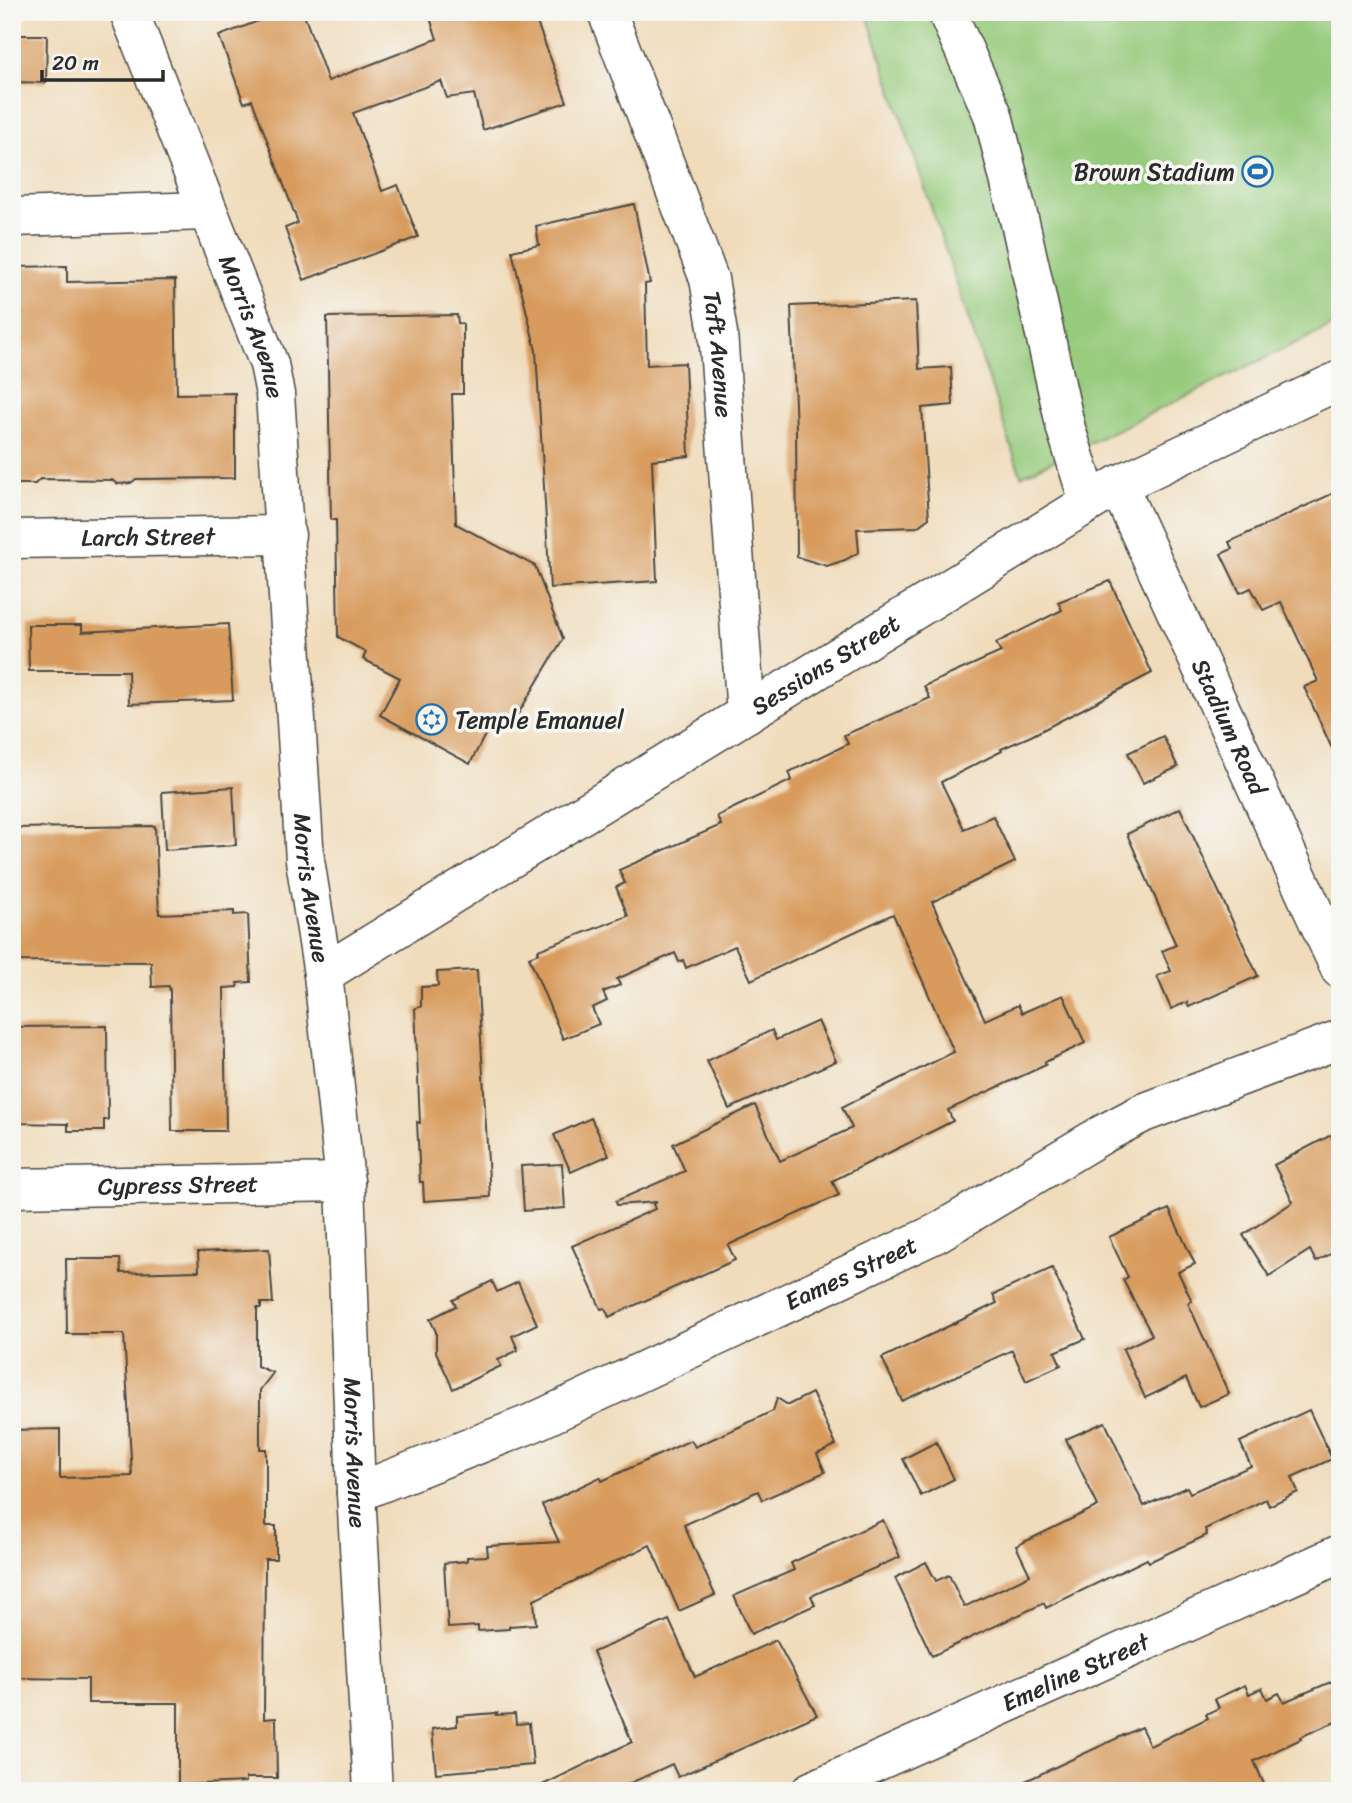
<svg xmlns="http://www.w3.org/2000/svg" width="1352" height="1803" font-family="Sriracha,sans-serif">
	<rect width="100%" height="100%" fill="#f6f6f2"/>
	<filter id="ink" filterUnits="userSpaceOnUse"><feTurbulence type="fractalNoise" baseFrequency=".0143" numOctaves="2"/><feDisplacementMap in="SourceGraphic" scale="14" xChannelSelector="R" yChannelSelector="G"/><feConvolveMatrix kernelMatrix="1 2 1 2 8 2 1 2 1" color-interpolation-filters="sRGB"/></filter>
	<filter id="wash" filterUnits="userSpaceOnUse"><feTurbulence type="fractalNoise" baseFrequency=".00686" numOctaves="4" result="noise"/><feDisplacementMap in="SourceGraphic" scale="28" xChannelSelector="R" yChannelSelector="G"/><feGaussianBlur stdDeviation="1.57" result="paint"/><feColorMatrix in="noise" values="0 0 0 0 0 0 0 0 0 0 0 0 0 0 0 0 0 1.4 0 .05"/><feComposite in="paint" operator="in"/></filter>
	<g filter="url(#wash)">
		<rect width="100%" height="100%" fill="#f0dcbb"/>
		<!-- green -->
		<path fill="#97cb7d" stroke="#617b54" stroke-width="2" d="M866,12h474v310l-319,154z"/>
		<g id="blocks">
			<!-- building -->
			<g fill="#d89b5d">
				<path d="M282,12h21l25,69 109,-42 -9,-27h105l34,90 -84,28 -9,-36 -27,4 -6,-17 -88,32 29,78 16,-6 20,52 -114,43 -19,-52 13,-5 -46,-123 -8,3 -25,-67z"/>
				<path d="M12,35h35l-1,48 -34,-1z"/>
				<path d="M634,204l16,79 -5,1 2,81 38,-2 4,93 -37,4 5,121 -107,7 -14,-237 -24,-100 27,-6 -3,-19z"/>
				<path d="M67,266v16l108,-2 2,114 58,-1v85l-99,1 -5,4 -14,1 -5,-4 -72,-1 -5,5h-22l-1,-217z"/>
				<path d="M916,301l3,68 32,-2 2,38 -31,3 7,110 -12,9 -60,2 2,23 -14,8 -18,6 -30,-9 -1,-128 -5,-123z"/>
				<path d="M457,315l1,8 5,1v70h-11l4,130 79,42 28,73 -51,85 -24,5 -18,35 -90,-49 20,-37 -37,-19 3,-7 -28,-15 -2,-117h-5l-4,-203z"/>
				<path d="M1340,490v276l-36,-79 14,-6 -37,-79 -18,8 -12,-22 -11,5 -19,-39 11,-5 -3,-7z"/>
				<path d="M1110,581l42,92 -121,63 -30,13 1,2 -61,31 23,47 29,-13 22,46 -83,40 53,118 33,-15 4,8 41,-18 22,48 -40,19 1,3 -98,45 5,11 -121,60 7,14 -111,50 7,15 -126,57 -4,-9 -4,1 -29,-63 83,-37 -2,-5 4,-2 -40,3 -1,-4 69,-30 -12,-27 82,-39 25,56 72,-33 -10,-21 112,-55 -61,-138 -142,66 -16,-34 -49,22 -3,-8 -4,2 -4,-9 -58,26 3,6 -17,7 4,9 -15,7 7,16 -36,15 -34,-82 10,-4 -1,-3 90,-34 -12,-29 9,-4 -6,-13 102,-45 -4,-9 75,-36 -3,-8 59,-28 -4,-9 86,-37 -6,-12 77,-34 -5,-9 66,-33 -4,-8z"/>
				<path d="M228,624l5,76 -104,4 -1,-33h-99l-1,-46h54v7z"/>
				<path d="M1163,736l15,31 -35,16 -15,-30z"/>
				<path d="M233,787l3,58 -71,5 -3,-58z"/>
				<path d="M1180,808l78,168 -69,31 -2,-5 -16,7 -14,-33 14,-5 -9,-20 14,-6 -49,-111z"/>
				<path d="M155,826l4,88 75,-3v4l14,-1 3,68 -14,1 1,4 -14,1 2,143h-54l-2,-140 -1,-5 -17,1 -1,-25 -139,-1v-133z"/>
				<path d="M477,970l13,227 -66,4 -1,-19h-3l-3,-60 3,1 -5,-115 6,-1v-20l17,-1 -1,-14z"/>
				<path d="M818,1021l18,40 -107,48 -22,-48 65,-31 4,10z"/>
				<path d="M107,1026l1,94h-4v11h-36v-7l-56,-1v-96z"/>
				<path d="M591,1118l18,37 -38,17 -17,-37z"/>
				<path d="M1331,1135l9,17v97l-24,13 -6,-12 -41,26 -26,-41 50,-33 -19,-37z"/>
				<path d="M562,1164l3,44 -41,3 -3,-45z"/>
				<path d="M1169,1209l26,55 -17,8 14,29 -4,2 41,91 -30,13 -13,-29 -41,20 -22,-49 29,-14 -29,-55 5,-3 -19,-40z"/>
				<path d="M269,1249l4,54h-12v5h-4v58l16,7 -13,17v59h6v77h10v33h-11l-1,160 12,-1 1,60h-31v4l-68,3v-82h-90v-24l-76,-1v-248l48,-1v49l72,-2 -8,-142h-57l-1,-75h54l1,14 78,-2 -1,-19z"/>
				<path d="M1052,1268l33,71 -30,13 6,13 -35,16 -14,-31 -110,51 -20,-43 115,-55 -4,-8z"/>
				<path d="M492,1281l5,11 21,-10 19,42 -25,12 6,14 -20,10 3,6 -48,23 -17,-37v-20l-6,-13 26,-13 -3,-6z"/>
				<path d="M812,1393l24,52 -19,9 8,18 -63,28 -4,-9 -74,34 31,70 -36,16 -29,-66 -116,55 2,24 -27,2v3l-31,2v-5l-30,2 -4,-65 23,-2v-4l21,-1 -1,-10 72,-4 -17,-37 58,-28 2,4 89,-41 4,7 44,-20 34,-16 4,-13 11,7z"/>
				<path d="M1309,1410l23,49 -40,18 6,15 -29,14 -3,-7 -61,30 2,6 -58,27 -2,-3 -101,49 -2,-5 -112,53 -37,-78 31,-16 10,19 13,-6 15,32 66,-32 -14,-29 82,-40 -32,-67 39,-17 39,84 43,-19 3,6 61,-27 -11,-24z"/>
				<path d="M936,1442l18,37 -33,17 -18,-37z"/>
				<path d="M883,1520l17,37 -89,39 4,9 -64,29 -17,-38 60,-26 -3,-7z"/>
				<path d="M669,1620l26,57 81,-37 41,75 -139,62 -6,-13 -59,27h-83l102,-49 -39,-90z"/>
				<path d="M1340,1678v42l-40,17 1,2 -47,22 13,30h-263l137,-64 9,19 58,-28 -2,-4 13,-6 -4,-9 30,-14 4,9 13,-6 5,11 12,-6 5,9z"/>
				<path d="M497,1713l-1,2 19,-1 1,10 13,-1 4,42 -97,8 -4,-44 25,-3v-10z"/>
			</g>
		</g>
	</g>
	<g filter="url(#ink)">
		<use href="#blocks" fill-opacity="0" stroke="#494641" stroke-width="2"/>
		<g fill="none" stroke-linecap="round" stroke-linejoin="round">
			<defs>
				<g id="minor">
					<path id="s1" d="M129,12l140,352 6,30 30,466 18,114 22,208 11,311 17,298"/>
					<path id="s2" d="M607,12l102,267 9,54 28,381"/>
					<path d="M947,12l46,103 29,116 44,198 23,73"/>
					<path d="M12,217l195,-6"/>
					<path id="s3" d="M1118,485l222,484"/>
					<path id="s4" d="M12,539l274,-4"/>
					<path id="s5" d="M323,974l795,-489 222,-105"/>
					<path id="s6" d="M12,1188l333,-6"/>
					<path id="s7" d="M356,1493l176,-70 405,-190 166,-99 40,-21 197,-74"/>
					<path id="s8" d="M811,1791l529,-237"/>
				</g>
			</defs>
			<!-- minor casing -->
			<use href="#minor" stroke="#494641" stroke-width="41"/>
			<!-- minor -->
			<use href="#minor" stroke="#fff" stroke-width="38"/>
		</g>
	</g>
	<!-- icons -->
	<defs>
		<symbol id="stadium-ring" viewBox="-11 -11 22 22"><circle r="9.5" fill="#f6f6f2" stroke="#1f6fb2" stroke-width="1.5"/><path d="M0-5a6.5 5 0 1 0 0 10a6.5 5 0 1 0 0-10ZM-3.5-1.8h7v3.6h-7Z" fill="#1f6fb2"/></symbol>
		<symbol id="synagogue-ring" viewBox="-11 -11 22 22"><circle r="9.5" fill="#f6f6f2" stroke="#1f6fb2" stroke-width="1.5"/><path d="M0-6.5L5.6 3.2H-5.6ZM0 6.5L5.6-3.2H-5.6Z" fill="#1f6fb2"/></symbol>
	</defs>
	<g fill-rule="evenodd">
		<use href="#stadium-ring" x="1240" y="154" width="35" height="35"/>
		<use href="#synagogue-ring" x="414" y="702" width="35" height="35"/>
	</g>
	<g text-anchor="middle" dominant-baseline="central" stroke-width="7" stroke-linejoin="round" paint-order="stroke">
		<!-- poi labels -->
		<g font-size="24" fill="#2b2b2b" stroke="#f6f6f2" text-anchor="end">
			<text x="1235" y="172">Brown Stadium</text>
			<text x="455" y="720" text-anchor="start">Temple Emanuel</text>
		</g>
		<!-- street labels -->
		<g font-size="24" fill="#2b2b2b" stroke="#f6f6f2">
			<text stroke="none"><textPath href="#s1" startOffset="338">Morris Avenue</textPath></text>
			<text stroke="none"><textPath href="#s2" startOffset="362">Taft Avenue</textPath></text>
			<text stroke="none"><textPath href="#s4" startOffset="136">Larch Street</textPath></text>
			<text stroke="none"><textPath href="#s5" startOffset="590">Sessions Street</textPath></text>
			<text stroke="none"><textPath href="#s3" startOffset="266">Stadium Road</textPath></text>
			<text stroke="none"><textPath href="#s1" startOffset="905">Morris Avenue</textPath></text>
			<text stroke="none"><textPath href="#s6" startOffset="166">Cypress Street</textPath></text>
			<text stroke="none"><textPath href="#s7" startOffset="542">Eames Street</textPath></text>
			<text stroke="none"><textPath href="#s1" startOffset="1472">Morris Avenue</textPath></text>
			<text stroke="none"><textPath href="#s8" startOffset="290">Emeline Street</textPath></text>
		</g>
	</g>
	<!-- margin -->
	<rect width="1352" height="1803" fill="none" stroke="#f6f6f2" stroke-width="42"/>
	<!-- scale -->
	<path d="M42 70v10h121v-10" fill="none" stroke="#2b2b2b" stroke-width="3.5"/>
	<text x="52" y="70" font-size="21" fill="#2b2b2b" stroke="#f6f6f2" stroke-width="5" paint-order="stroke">20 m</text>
</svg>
